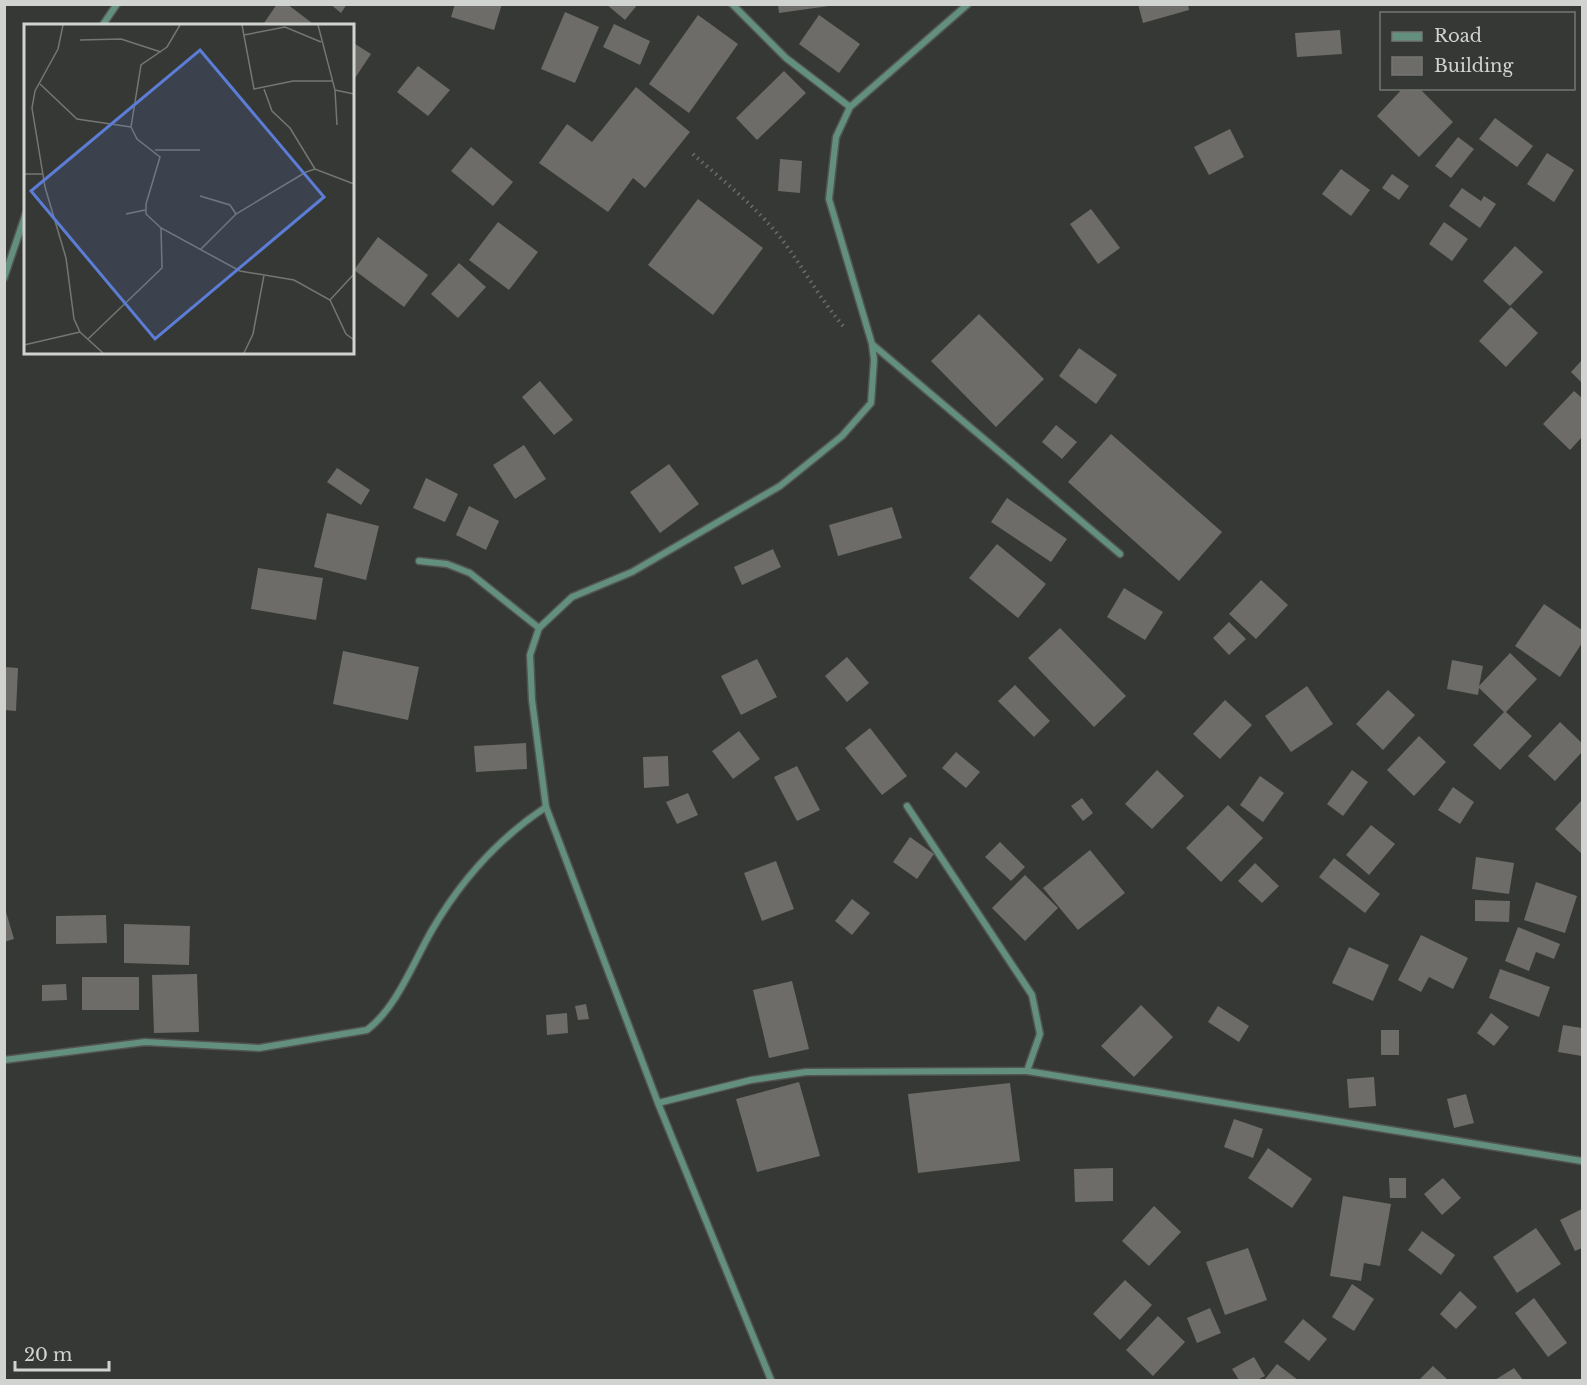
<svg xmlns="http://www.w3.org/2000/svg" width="1587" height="1385" font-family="'Libre Baskerville',serif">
	<rect width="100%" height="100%" fill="#363835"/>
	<!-- building -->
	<g fill="#6d6c68">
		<path d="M277,4h10l29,22h-54z"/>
		<path d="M330,4h17l-6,9z"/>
		<path d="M455,4h47l-8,26 -43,-13z"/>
		<path d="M606,4h32l-13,16z"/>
		<path d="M778,4h51v2l-50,7z"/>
		<path d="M1138,4h50l1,6 -46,13z"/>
		<path d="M565,12l34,15 -24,56 -34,-14z"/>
		<path d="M698,15l40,29 -49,69 -40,-29z"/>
		<path d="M819,15l41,29 -21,29 -40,-29z"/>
		<path d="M614,24l36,17 -10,24 -37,-18z"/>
		<path d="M1340,30l2,24 -45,3 -2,-24z"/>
		<path d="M352,42l19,12 -16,24 -3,-2z"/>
		<path d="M418,66l32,24 -22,26 -31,-24z"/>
		<path d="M784,71l22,22 -49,47 -21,-22z"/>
		<path d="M636,87l54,45 -45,56 -12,-10 -25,34 -69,-49 28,-39 25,18z"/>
		<path d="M1403,88h16l34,34 -34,35 -42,-41z"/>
		<path d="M1495,118l38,28 -16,21 -38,-28z"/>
		<path d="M1230,129l14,28 -35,18 -15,-28z"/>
		<path d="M1458,137l16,12 -23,29 -16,-12z"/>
		<path d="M471,147l42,35 -20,24 -42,-35z"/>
		<path d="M1547,153l27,17 -20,32 -27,-18z"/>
		<path d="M780,159l22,2 -2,32 -22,-2z"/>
		<path d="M1341,169l29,21 -19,26 -29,-22z"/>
		<path d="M1392,174l17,12 -10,14 -17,-12z"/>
		<path d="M1462,188l19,13 3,-5 12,8 -16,24 -31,-22z"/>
		<path d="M698,199l65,49 -50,67 -65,-50z"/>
		<path d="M1091,209l29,39 -22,16 -28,-40z"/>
		<path d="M498,222l40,30 -29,38 -40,-30z"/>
		<path d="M1444,222l24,17 -16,22 -23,-17z"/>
		<path d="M378,237l50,38 -24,32 -50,-37z"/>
		<path d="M1515,246l28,26 -33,34 -27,-25z"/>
		<path d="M459,263l27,24 -28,31 -27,-24z"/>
		<path d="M1511,307l27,26 -32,34 -27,-26z"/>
		<path d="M979,314l65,65 -48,48 -65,-66z"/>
		<path d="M1079,348l38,27 -21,29 -37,-28z"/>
		<path d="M1582,360v23l-11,-11z"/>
		<path d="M540,381l33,39 -19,15 -32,-38z"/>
		<path d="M1574,391l8,7v39l-12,13 -27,-26z"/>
		<path d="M1056,425l21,17 -15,17 -20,-17z"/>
		<path d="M1111,434l111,98 -43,49 -111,-99z"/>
		<path d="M524,445l22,34 -31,20 -22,-34z"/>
		<path d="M669,464l30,40 -39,29 -30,-41z"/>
		<path d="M337,468l33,22 -9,15 -34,-23z"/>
		<path d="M426,478l32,16 -13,28 -32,-14z"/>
		<path d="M1007,498l60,41 -16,23 -60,-40z"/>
		<path d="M469,506l30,15 -13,29 -30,-15z"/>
		<path d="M892,507l10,31 -64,18 -9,-31z"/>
		<path d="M327,513l52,13 -13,54 -52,-13z"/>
		<path d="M997,544l49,40 -28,34 -49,-40z"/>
		<path d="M773,549l8,18 -39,18 -8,-18z"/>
		<path d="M258,568l65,10 -7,42 -65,-11z"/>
		<path d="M1261,580l27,25 -32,34 -27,-25z"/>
		<path d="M1124,588l39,24 -18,28 -38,-23z"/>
		<path d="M1544,604l38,26v13l-22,34 -45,-31z"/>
		<path d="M1229,622l17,17 -17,16 -16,-17z"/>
		<path d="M1060,628l66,68 -32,31 -66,-69z"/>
		<path d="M343,651l76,16 -11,53 -75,-16z"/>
		<path d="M1510,653l27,26 -31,33 26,24 -32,34 -27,-25 31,-33 -25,-24 -1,7 -31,-6 5,-29 31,6 -4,20z"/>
		<path d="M847,657l22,26 -22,19 -22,-26z"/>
		<path d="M757,659l20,38 -36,18 -20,-39z"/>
		<path d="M4,667l14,1 -2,43 -12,-1z"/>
		<path d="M1015,685l35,36 -16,16 -36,-36z"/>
		<path d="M1307,686l26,38 -42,28 -26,-36z"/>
		<path d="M1388,690l27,25 -32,35 -27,-26z"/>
		<path d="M1225,700l27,25 -32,34 -27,-25z"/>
		<path d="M1560,722l22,21v9l-27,29 -27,-25z"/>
		<path d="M870,728l37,48 -25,19 -37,-47z"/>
		<path d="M739,731l21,28 -27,20 -21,-28z"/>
		<path d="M1419,736l27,26 -32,34 -27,-26z"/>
		<path d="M526,743l1,26 -51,3 -2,-26z"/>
		<path d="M956,752l24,20 -14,16 -24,-20z"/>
		<path d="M668,756l1,30 -25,2 -1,-31z"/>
		<path d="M797,766l23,44 -23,11 -23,-44z"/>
		<path d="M1157,770l27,26 -32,33 -27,-25z"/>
		<path d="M1352,770l16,12 -25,34 -16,-12z"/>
		<path d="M1260,776l24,17 -21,29 -23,-17z"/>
		<path d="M1453,787l21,15 -14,22 -22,-14z"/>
		<path d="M688,793l10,22 -21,9 -11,-22z"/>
		<path d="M1082,798l11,15 -10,8 -12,-15z"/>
		<path d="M1582,800v54l-27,-25z"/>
		<path d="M1228,805l35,33 -42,44 -35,-34z"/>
		<path d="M1371,825l24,19 -26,31 -23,-20z"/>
		<path d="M910,837l24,17 -17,25 -24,-17z"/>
		<path d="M1000,842l25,25 -14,14 -26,-24z"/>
		<path d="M1090,850l35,43 -47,37 -35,-42z"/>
		<path d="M1476,857l38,6 -5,31 -37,-5z"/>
		<path d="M1334,858l46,36 -15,19 -46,-36z"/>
		<path d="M776,861l18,48 -32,12 -18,-48z"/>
		<path d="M1255,863l24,23 -17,17 -24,-22z"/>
		<path d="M1025,875l33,33 -33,33 -33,-33z"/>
		<path d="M1536,882l41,14 -12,37 -41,-13z"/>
		<path d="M852,899l18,14 -18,22 -17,-14z"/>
		<path d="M1475,900l35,1 -1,21 -34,-1z"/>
		<path d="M4,905l10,34 -10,3z"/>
		<path d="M106,915l1,28 -51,1v-28z"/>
		<path d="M124,924l66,2 -1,39 -65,-2z"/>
		<path d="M1518,927l42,17 -6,15 -18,-7 -7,19 -24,-10z"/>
		<path d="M1421,935l47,23 -15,31 -24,-12 -8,15 -23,-12z"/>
		<path d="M1349,947l40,18 -16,36 -41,-18z"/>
		<path d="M1500,969l50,18 -11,30 -50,-19z"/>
		<path d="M197,974l2,58 -45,1 -2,-58z"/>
		<rect x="82" y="977" width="57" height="33"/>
		<path d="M792,981l17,68 -40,9 -16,-68z"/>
		<path d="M66,984l1,16 -25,1v-16z"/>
		<path d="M586,1004l3,15 -11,1 -3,-14z"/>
		<path d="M1141,1005l32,32 -39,40 -33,-31z"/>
		<path d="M1218,1006l31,20 -10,16 -31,-20z"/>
		<path d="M567,1013l1,20 -21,2 -1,-20z"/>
		<path d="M1491,1013l18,14 -15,19 -17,-13z"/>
		<path d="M1563,1025l19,3v28l-24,-4z"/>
		<rect x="1381" y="1030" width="18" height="25"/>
		<path d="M1374,1077l2,29 -27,2 -2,-29z"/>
		<path d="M799,1082l21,74 -63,16 -21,-73z"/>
		<path d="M1010,1083l10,78 -102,12 -10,-79z"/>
		<path d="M1466,1094l8,29 -20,5 -7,-29z"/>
		<path d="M1234,1119l29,10 -10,29 -29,-11z"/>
		<path d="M1268,1148l44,31 -20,29 -44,-30z"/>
		<path d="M1113,1168v33l-38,1 -1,-33z"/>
		<path d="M1389,1178h17v20h-16z"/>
		<path d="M1443,1178l18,20 -19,17 -18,-21z"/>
		<path d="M1343,1196l48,8 -11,62 -16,-3 -3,18 -31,-5z"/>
		<path d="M1154,1206l27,26 -32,34 -27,-25z"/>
		<path d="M1582,1209v39l-7,3 -15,-31z"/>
		<path d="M1536,1228l25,36 -44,29 -24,-36z"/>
		<path d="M1422,1231l33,24 -14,20 -33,-25z"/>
		<path d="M1248,1248l19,52 -42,15 -19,-53z"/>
		<path d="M1125,1280l27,25 -32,35 -27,-26z"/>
		<path d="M1352,1284l22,15 -20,32 -22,-14z"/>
		<path d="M1460,1291l17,16 -21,22 -16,-15z"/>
		<path d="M1534,1298l33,45 -19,14 -33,-44z"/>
		<path d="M1210,1308l11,25 -24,10 -10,-25z"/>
		<path d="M1158,1316l27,26 -32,34 -27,-26z"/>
		<path d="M1303,1319l24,20 -18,22 -25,-19z"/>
		<path d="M1254,1357l11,19 -8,4h-18l-7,-11z"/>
		<path d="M1277,1364l21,16 -33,-1z"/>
		<path d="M1433,1366l15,14h-29z"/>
		<path d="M1514,1368l9,12h-28z"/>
	</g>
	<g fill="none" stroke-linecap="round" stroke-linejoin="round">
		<defs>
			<g id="street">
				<path d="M732,4l54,54 64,49"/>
				<path d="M102,26l15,-22"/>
				<path d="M4,278l22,-65"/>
				<path d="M873,345l247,209"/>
				<path d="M419,561l28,3 23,9 69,55"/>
				<path d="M907,806l125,189 8,39 -13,37"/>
				<path d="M4,1060l141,-18 114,6 108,-18c30,-23 46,-67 65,-100 28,-48 67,-92 114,-123"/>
				<path d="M658,1103l93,-23 55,-8 221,-1 555,90"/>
				<path d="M771,1380l-113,-277 -112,-296 -14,-107 -2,-45 9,-27 33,-31 60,-25 148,-86 62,-50 29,-33 3,-43 -2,-16 -43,-145 7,-62 14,-30 118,-103"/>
			</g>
		</defs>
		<!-- street casing -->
		<use href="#street" stroke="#525451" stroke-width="9"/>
		<!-- path -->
		<path stroke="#6b6d6a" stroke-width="4" stroke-dasharray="1.5 4.5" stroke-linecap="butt" d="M693,154c30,27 65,54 90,87 22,29 38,60 62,87"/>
		<!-- street -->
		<use href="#street" stroke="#638f7f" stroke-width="6"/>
	</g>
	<!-- overview -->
	<g transform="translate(24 24)">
		<rect width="330" height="330" fill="#363835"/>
		<path fill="none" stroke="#747673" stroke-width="1.5" d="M39,1l-5,24 -23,42 -3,17 13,79 21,71 8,61 6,13 23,21M156,1l-13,22 -26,18 -10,62 6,12 23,18 -14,47v10l15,14 79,43 54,9 36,20 16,34 8,6M218,1l12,64 39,-8h39M294,1l17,65 2,35M220,11l41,-8 36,15M56,16l41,-1 40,13M16,60l37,35 54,8M240,65l8,22 18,17 25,41M311,66l19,4M131,126h45M0,150h19M176,172l30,9 6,9M102,190l19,-4M176,226l36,-36 70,-42 9,-3 39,15M306,276l24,-26M64,315l74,-71 -1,-40M0,321l56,-13M220,329l9,-19 11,-59"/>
		<path fill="#5c7dd5" fill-opacity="0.15" stroke="#5c7dd5" stroke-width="3" d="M176,26l124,147 -169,142 -124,-148z"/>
		<rect width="330" height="330" fill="none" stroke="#d1d3d0" stroke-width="3"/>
	</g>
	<!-- border -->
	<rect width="1587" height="1385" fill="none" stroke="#d1d3d0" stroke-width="12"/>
	<!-- legend -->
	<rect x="1380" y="12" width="195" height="78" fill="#363835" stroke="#747673" stroke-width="1.5"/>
	<rect x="1392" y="32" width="30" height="9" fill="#638f7f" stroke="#747673" stroke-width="1.5"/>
	<text x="1434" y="42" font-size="18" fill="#d1d3d0">Road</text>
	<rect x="1392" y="57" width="30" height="18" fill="#6d6c68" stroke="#747673" stroke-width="1.5"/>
	<text x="1434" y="72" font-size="18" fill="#d1d3d0">Building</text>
	<!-- scale -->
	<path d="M15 1361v9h94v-9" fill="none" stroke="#d1d3d0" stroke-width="3"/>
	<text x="24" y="1361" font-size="18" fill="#d1d3d0" stroke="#363835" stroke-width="4.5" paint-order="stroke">20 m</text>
</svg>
